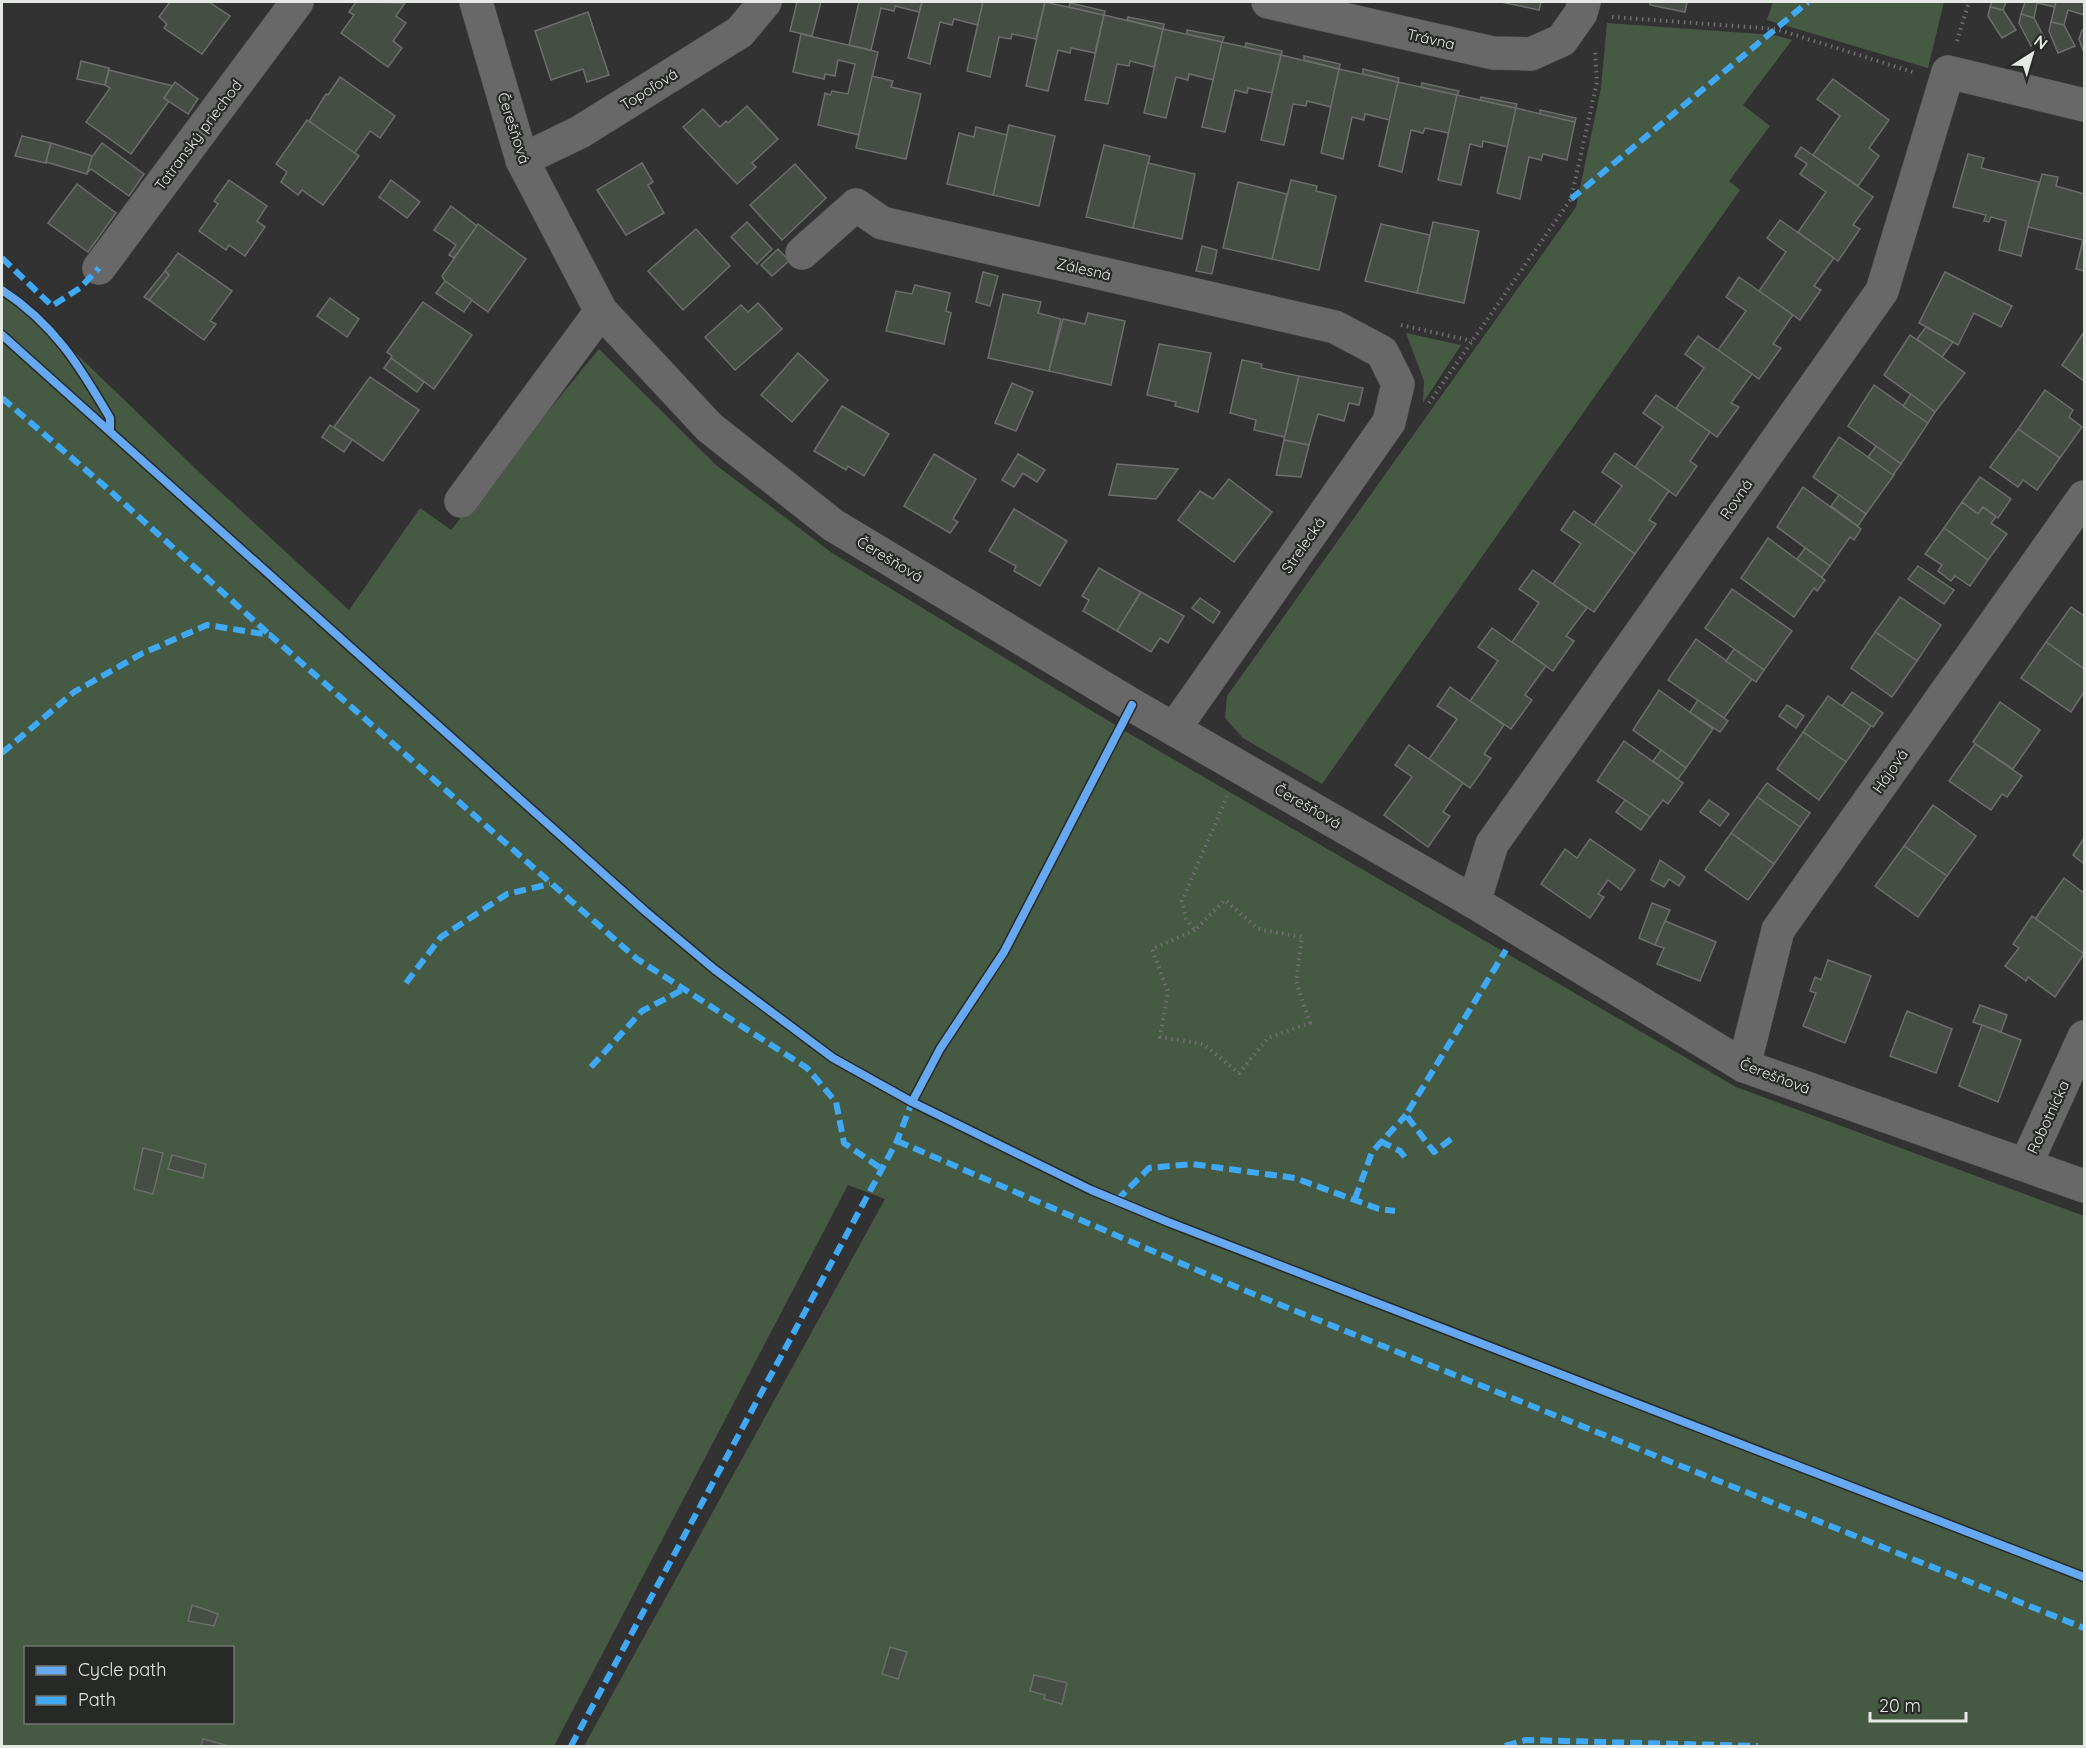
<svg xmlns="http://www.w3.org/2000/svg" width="2086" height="1748" font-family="Quicksand,sans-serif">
	<rect width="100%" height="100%" fill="#323232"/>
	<!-- green -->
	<g fill="#465a43" fill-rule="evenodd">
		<path d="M1773,2h171l-16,66 -161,-48z"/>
		<path d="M1607,23l167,12 18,5 -49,65 27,21 -41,55 11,9 -418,594 -79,-46 -18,-20 2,-22 349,-489 25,-119z"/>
		<path d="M2,282l199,192 148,136 71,-102 31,22 148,-181 117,116 116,88 298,181 606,353 348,129v530h-1500l301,-547 -37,-14 -294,561h-552zM26,1648h206v74h-206z"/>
		<path d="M1406,333l55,12 -38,58 1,-22z"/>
	</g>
	<!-- building -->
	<g fill="#464d45" stroke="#6c6d6c" stroke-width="1.5">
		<path d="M170,2h39l21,14 -28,38 -38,-26 3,-4 -8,-7z"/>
		<path d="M356,2l49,1 -9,13 10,7 -13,18 9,7 -14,19 -47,-34 13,-18 -5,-3z"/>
		<path d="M797,2h24l-9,34 -22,-5z"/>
		<path d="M859,2h63l-3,10 -24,-6 -1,5 -13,-3 -10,42 -22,-5z"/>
		<path d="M922,2h61l-5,23 -24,-6 -2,6 -12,-3 -10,42 -22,-6z"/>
		<path d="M983,2h62l-9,37 -24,-5 -1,5 -12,-2 -9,40 -23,-6z"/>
		<path d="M1045,2l59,13 -9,38 -24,-5 -1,5 -12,-3 -10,41 -22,-5z"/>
		<path d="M1501,2h40l-2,8z"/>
		<path d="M1650,2h37l-2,10 -35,-7z"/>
		<path d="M1992,2h14l-3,8 -13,-3z"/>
		<path d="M2025,2h31l-1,5 -18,-4 -3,15 -13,-4z"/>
		<path d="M2056,2h28v13l-16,-5 -4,15 -13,-3z"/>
		<path d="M1070,3l35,8 -1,4 -35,-8z"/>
		<path d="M1990,7l13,3 13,20 -14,8 -14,-22z"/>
		<path d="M588,12l21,63 -22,7 -4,-13 -32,11 -16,-49z"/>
		<path d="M2021,14l13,4 11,21 -14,7 -12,-23z"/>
		<path d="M1104,15l59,14 -9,38 -24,-6 -1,5 -12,-2 -9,40 -23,-4z"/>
		<path d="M1128,17l36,7 -1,5 -36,-9z"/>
		<path d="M2051,22l13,3 11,21 -17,7 -9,-22z"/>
		<path d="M1163,29l59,13 -8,38 -25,-6 -1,6 -12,-3 -10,41 -22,-5z"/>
		<path d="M1187,30l37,7 -2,5 -35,-8z"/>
		<path d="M2082,30h2v23l-5,-14z"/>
		<path d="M801,34l77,18 -19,83 -41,-10 7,-32 5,2 2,-4 16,3 7,-30 -17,-4 -3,16 -10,-2 -1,5 -31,-7z"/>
		<path d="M1222,42l59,13 -9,38 -24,-5 -1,5 -12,-3 -10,42 -23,-5z"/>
		<path d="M1246,43l36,8 -1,4 -36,-8z"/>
		<path d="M1281,55l58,14 -8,38 -24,-6 -1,5 -13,-2 -9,41 -23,-5z"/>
		<path d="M1304,56l36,8 -1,5 -35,-9z"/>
		<path d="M81,61l28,7 -4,17 -28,-6z"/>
		<path d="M1339,69l59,13 -8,38 -25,-6 -1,6 -12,-3 -9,42 -22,-6z"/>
		<path d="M1363,69l36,9 -1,4 -35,-8z"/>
		<path d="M109,70l64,16 -9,12 5,3 -38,53 -45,-32 24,-34 -5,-3z"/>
		<path d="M872,76l21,5 -2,6 30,7 -15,65 -50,-11z"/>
		<path d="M340,77l55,39 -15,22 -10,-7 -16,23 -45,-33 17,-27 2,1z"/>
		<path d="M1833,79l56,41 -20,28 10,8 -21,30 -45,-31 27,-39 -23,-17z"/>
		<path d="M175,82l23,17 -10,15 -24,-16z"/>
		<path d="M1398,82l59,13 -8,38 -24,-5 -2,5 -12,-3 -9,42 -23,-6z"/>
		<path d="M1422,83l37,8 -2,4 -36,-8z"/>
		<path d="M1457,95l59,13 -8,39 -25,-6 -1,6 -12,-3 -9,41 -23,-5z"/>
		<path d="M1481,97l36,7 -1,4 -36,-8z"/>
		<path d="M747,106l31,33 -26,24 4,4 -19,17 -54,-57 20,-18 17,18 6,-6 2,2z"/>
		<path d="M1516,108l59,14 -8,38 -24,-6 -2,6 -12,-3 -9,42 -23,-6z"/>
		<path d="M1540,110l36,8 -1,4 -35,-8z"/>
		<path d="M307,120l52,36 -36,49 -21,-15 -4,5 -17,-13 6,-10 -11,-8z"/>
		<path d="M1009,125l46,11 -16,70 -46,-11z"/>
		<path d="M976,127l31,8 -14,60 -46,-11 12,-51 15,4z"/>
		<path d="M22,136l29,7 -5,20 -31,-7z"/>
		<path d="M51,143l42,13 -6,18 -41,-12z"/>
		<path d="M102,143l42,31 -15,22 -38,-27 -4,4 5,-16z"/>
		<path d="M1104,145l46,11 -17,72 -47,-11z"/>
		<path d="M1801,147l72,50 -20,28 7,4 -22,32 -40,-29 28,-40 -26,-18 7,-10 -12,-8z"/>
		<path d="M1968,154l16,4 -3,10 58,14 -18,74 -22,-6 7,-29 -15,-4 -2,5 -5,-1 2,-6 -33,-8z"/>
		<path d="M642,163l11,19 -5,3 16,28 -38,22 -29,-45z"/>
		<path d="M1148,163l47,11 -13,65 -49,-11z"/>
		<path d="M795,164l31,34 -44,42 -32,-35z"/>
		<path d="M2042,174l16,3 -2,9 28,8v77l-8,-2 7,-29 -55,-13z"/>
		<path d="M229,180l38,26 -10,15 8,6 -20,29 -16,-11 -3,5 -27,-19 19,-27 -4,-3z"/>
		<path d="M391,180l29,22 -13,16 -28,-21z"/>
		<path d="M1291,180l26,6 -1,5 20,5 -17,74 -47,-11z"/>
		<path d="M1238,182l49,12 -15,65 -49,-11z"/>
		<path d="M77,184l39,29 -28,39 -40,-29z"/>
		<path d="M451,206l26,20 -23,32 -5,-3 7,-10 -22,-15z"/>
		<path d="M1780,220l54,38 -20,28 7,4 -21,30 -41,-29 27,-39 -19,-14z"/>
		<path d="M747,222l25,27 -15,15 -26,-27z"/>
		<path d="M1433,222l46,9 -15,72 -47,-10z"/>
		<path d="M478,224l48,35 -38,53 -43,-31 -3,-5z"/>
		<path d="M1381,224l49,11 -13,58 -52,-12z"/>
		<path d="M696,229l34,37 -47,44 -35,-39z"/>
		<path d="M1202,246l15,4 -5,24 -16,-3z"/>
		<path d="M778,249l11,12 -17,15 -11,-11z"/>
		<path d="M178,253l54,38 -22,30 6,3 -12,16 -55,-40 20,-25 -4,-4z"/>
		<path d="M165,271l4,4 -20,25 -5,-3z"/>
		<path d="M983,272l15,4 -8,30 -14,-4z"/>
		<path d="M1945,272l67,34 -11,21 -27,-14 -16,32 -39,-22z"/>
		<path d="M1739,277l54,38 -20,29 8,4 -22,31 -41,-29 28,-39 -20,-14z"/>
		<path d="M445,281l27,19 -8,12 -28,-19z"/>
		<path d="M915,285l35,8 -4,18 5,2 -7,31 -58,-13 10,-40 16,3z"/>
		<path d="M1003,294l38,8 -3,11 23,6 -12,52 -61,-13z"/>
		<path d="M330,298l29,21 -12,18 -30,-21z"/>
		<path d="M423,302l49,33 -38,54 -43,-31 1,-2 -5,-4z"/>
		<path d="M758,303l24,26 -47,41 -30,-33 36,-32 7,7z"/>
		<path d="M1088,313l37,8 -14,64 -62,-14 14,-52 22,5z"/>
		<path d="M1926,327l27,15 -11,15 -25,-18z"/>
		<path d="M2084,332v49l-22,-16z"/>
		<path d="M1910,335l55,38 -30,39 -51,-37z"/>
		<path d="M1698,336l54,38 -21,29 8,4 -22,30 -41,-29 28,-40 -19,-14z"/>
		<path d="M1159,344l52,9 -13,59 -23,-6 1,-4 -29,-7z"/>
		<path d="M798,353l30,27 -36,42 -31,-27z"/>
		<path d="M391,358l33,24 -7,10 -33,-24z"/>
		<path d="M1242,360l20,4 -1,4 38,8 -14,61 -31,-7 2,-10 -26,-7z"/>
		<path d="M1299,376l64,12 -4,17 -10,-2 -5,18 -26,-7 -9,31 -25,-5z"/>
		<path d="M370,377l49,33 -36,51 -49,-34z"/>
		<path d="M1012,383l21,9 -17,39 -21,-8z"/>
		<path d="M1874,385l54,38 -27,41 -53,-38z"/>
		<path d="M2045,390l28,20 -4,7 13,10 -22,31 -42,-29z"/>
		<path d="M1911,394l24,18 -7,11 -25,-17z"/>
		<path d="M1656,395l54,37 -20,29 7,5 -21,30 -41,-29 28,-40 -20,-14z"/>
		<path d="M842,406l47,28 -25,42 -16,-10 -2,4 -32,-19z"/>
		<path d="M330,425l22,15 -8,12 -22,-15z"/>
		<path d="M2018,429l42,29 -23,32 -14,-10 -5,7 -28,-20z"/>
		<path d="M1839,437l55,38 -28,39 -53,-37z"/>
		<path d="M1284,440l25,5 -8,32 -25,-2z"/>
		<path d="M1876,446l25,18 -8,11 -25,-18z"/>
		<path d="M1615,453l54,38 -20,29 7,4 -21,30 -41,-29 28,-39 -20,-14z"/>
		<path d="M934,454l42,25 -23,40 5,3 -8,11 -46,-27z"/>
		<path d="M1018,454l27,16 -8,12 -14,-9 -9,14 -12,-7z"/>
		<path d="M1117,464l61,5 -22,30 -47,-4z"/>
		<path d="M1980,477l31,22 -13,19 -15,-11 -5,7 -16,-12z"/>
		<path d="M1229,479l43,33 -38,50 -56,-42 22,-29 13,8z"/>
		<path d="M1803,487l58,42 -7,11 -4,-3 -20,29 -53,-39z"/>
		<path d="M1839,495l27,19 -8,12 -27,-20z"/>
		<path d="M1962,502l16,12 5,-7 13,10 -5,6 16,11 -19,26 -44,-32z"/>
		<path d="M1014,509l53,32 -27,45 -26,-15 2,-5 -27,-15z"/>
		<path d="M1574,511l61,43 -41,58 -41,-28 28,-40 -20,-14z"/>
		<path d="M1944,528l44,32 -18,26 -15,-10 -4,5 -13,-10 4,-6 -17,-11z"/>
		<path d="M1768,538l57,42 -8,11 -3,-3 -20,29 -53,-39z"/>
		<path d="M1805,548l25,18 -8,11 -25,-18z"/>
		<path d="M1918,566l36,24 -10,14 -36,-25z"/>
		<path d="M1099,568l42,24 -24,39 -34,-20 6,-11 -7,-4z"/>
		<path d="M1533,570l54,38 -21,28 8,5 -21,30 -41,-29 27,-39 -20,-14z"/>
		<path d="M1732,589l60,42 -28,39 -59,-42z"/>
		<path d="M1141,592l43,24 -16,27 -8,-5 -9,14 -34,-21z"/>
		<path d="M1900,597l41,28 -24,36 -42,-29z"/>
		<path d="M1200,598l20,14 -7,11 -21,-15z"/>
		<path d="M2071,607l13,9v53l-38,-27z"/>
		<path d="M1492,628l54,38 -21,29 7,5 -21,29 -41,-28 28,-40 -20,-14z"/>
		<path d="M1875,632l42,29 -25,36 -41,-29z"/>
		<path d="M1696,639l56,40 -28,39 -56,-38z"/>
		<path d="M2046,642l38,27v23l-13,20 -50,-34z"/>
		<path d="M1734,649l30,21 -8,12 -30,-21z"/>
		<path d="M1450,687l54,38 -20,29 7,4 -21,30 -41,-29 28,-40 -20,-13z"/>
		<path d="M1659,690l54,39 -27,39 -53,-38z"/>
		<path d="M1852,692l31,21 -10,14 -31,-21z"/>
		<path d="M1828,696l43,30 -25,36 -43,-30z"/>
		<path d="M1698,700l30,21 -8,11 -30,-20z"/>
		<path d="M2000,702l40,28 -27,39 -40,-27z"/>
		<path d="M1787,705l17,11 -8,12 -17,-12z"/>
		<path d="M1803,732l43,30 -27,38 -42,-31z"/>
		<path d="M1624,741l59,42 -15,21 -5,-4 -13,17 -53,-36z"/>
		<path d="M1975,744l47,32 -15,21 -5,-3 -11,16 -42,-29z"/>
		<path d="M1409,745l54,38 -20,29 7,4 -22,31 -44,-32 28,-38 -17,-12z"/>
		<path d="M1661,750l25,18 -8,11 -25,-18z"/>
		<path d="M1767,783l43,30 -10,14 -43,-30z"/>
		<path d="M1757,797l43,30 -26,37 -43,-31z"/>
		<path d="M1625,800l25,17 -9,13 -25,-18z"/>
		<path d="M1709,800l20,14 -9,12 -20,-14z"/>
		<path d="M1933,805l43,31 -29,40 -43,-30z"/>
		<path d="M1731,833l43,31 -26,36 -43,-30z"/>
		<path d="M2084,838v26l-11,-9z"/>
		<path d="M1590,839l45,31 -14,20 -13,-10 -10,14 6,3 -14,21 -49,-34 24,-35 12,9z"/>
		<path d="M1904,846l43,30 -29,41 -43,-31z"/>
		<path d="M1660,860l25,17 -6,9 -10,-7 -5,8 -13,-7z"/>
		<path d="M2064,878l20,15v61l-49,-35z"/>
		<path d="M1652,903l18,7 -15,35 -16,-7z"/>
		<path d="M2032,916l52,38 -29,43 -27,-20 -2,4 -21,-15 14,-18 -6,-4z"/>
		<path d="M1665,921l51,21 -16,39 -43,-17 7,-16 -9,-3z"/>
		<path d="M1828,960l43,16 -26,67 -42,-17 13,-33 -6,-2 5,-14 6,3z"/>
		<path d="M1980,1005l27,10 -6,17 -28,-10z"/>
		<path d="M1907,1011l45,18 -16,44 -46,-17z"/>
		<path d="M1982,1025l39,15 -23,62 -39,-16z"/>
		<path d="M143,1148l20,5 -10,41 -19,-5z"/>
		<path d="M172,1155l34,9 -3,14 -35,-9z"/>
		<path d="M192,1605l26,9 -4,12 -26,-5z"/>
		<path d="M890,1647l17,5 -9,27 -16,-5z"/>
		<path d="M1034,1675l33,8 -5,21 -18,-5 1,-4 -15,-4z"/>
		<path d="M203,1739l26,7h-28z"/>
	</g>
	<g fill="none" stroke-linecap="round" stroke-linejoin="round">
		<defs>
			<g id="minor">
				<path d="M476,2l46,158 79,151 108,116 124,98 299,180 342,197 270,164 340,120"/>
				<path d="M1268,2l225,51 38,1 31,-14 19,-27 3,-11"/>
				<path d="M522,160l58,-28 160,-100 25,-30"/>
				<path d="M802,253l54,-48 26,18 453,104 47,25 16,32 -9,38 -215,307"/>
				<path d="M99,268l198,-266"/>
				<path d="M461,501l140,-190"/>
				<path d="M1474,902l18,-58 390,-553 66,-219 136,33"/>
				<path d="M1744,1066l34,-136 306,-433"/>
				<path d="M2026,1164l58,-127"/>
			</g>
		</defs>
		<!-- minor casing -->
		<use href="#minor" stroke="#4f504f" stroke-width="34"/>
		<!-- path -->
		<g stroke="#6f6f6f" stroke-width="4" stroke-dasharray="1.5 4.5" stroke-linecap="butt">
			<path d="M1612,17l164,12 140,44"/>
			<path d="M1957,41l12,-39"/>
			<path d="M1401,325l71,16"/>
			<path d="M1429,403l142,-204 26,-117 -2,-33"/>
			<path d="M1195,930l-43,19 16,43 -8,45 43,7 36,29 29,-35 42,-15 -14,-41 6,-45 -44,-8 -33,-29 -30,30 -9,-11 -4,-18 45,-105"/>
		</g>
		<!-- minor -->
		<use href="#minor" stroke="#686868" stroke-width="33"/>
		<!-- quiet -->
		<g stroke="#3fa9f5" stroke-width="6" stroke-dasharray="12 6" stroke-linecap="butt">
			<path d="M1571,199l237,-197"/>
			<path d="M2,258l50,48 28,-18 19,-20"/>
			<path d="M2,398l106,91 162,146"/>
			<path d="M2,753l72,-61 69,-39 64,-28 63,10 367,324 170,109 29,34 8,41 38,26"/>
			<path d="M406,983l35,-46 66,-43 43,-10"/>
			<path d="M591,1067l51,-56 42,-22"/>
			<path d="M1451,1139l-17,13 -28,-37 100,-165"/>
			<path d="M897,1141l344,148 843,339"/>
			<path d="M1380,1141l20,10 7,9"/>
			<path d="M1355,1199l17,-47 34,-37"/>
			<path d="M1117,1200l32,-32 43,-4 103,14 84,31 16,2"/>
			<path d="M571,1746l326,-605 15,-39"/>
			<path d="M1505,1746l21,-6 232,6"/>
		</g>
		<defs>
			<g id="cycleway">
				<path d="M2,290c52,34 77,75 108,128v13"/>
				<path d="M2,335l643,576 69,58 119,89 79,44 179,88 77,32 916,355"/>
				<path d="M912,1102l28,-53 64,-97 128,-247"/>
			</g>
		</defs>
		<!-- cycleway casing -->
		<use href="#cycleway" stroke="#272927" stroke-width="11"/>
		<!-- cycleway -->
		<use href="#cycleway" stroke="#66a8f1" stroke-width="8"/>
	</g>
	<g text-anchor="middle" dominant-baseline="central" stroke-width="4.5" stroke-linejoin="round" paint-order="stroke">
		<!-- street labels -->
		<g font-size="15" fill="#e6e8e6" stroke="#272927">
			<text transform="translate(1431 39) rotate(13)">Trávna</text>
			<text transform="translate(649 89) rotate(-32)">Topoľová</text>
			<text transform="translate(514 128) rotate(72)">Čerešňová</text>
			<text transform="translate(198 135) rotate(-53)">Tatranský priechod</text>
			<text transform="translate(1084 269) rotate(13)">Zálesná</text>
			<text transform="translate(1736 499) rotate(-55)">Rovná</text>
			<text transform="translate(1303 545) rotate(-55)">Strelecká</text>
			<text transform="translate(890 559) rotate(31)">Čerešňová</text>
			<text transform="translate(1890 771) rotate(-55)">Hájová</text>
			<text transform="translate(1308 806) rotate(30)">Čerešňová</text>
			<text transform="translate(1775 1076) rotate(21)">Čerešňová</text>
			<text transform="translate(2048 1117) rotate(-65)">Robotnícka</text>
		</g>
	</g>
	<!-- border -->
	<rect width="2086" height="1748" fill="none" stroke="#e6e8e6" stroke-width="6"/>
	<!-- legend -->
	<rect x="24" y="1646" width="210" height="78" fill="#272927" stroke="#737573" stroke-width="1.5"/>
	<rect x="36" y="1666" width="30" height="9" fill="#66a8f1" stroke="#737573" stroke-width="1.5"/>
	<text x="78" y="1676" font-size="18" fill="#e6e8e6">Cycle path</text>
	<rect x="36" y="1696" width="30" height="9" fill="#3fa9f5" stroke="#737573" stroke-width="1.5"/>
	<text x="78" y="1706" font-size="18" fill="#e6e8e6">Path</text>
	<!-- north arrow -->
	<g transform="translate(2032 54) rotate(37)" stroke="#272927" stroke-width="4.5" paint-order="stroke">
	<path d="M0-4.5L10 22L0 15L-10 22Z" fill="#e6e8e6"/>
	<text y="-9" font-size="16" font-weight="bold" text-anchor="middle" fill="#e6e8e6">N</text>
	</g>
	<!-- scale -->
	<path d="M1870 1712v9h96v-9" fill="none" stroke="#e6e8e6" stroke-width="3"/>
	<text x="1879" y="1712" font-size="18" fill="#e6e8e6" stroke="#272927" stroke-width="4.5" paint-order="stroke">20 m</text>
</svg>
